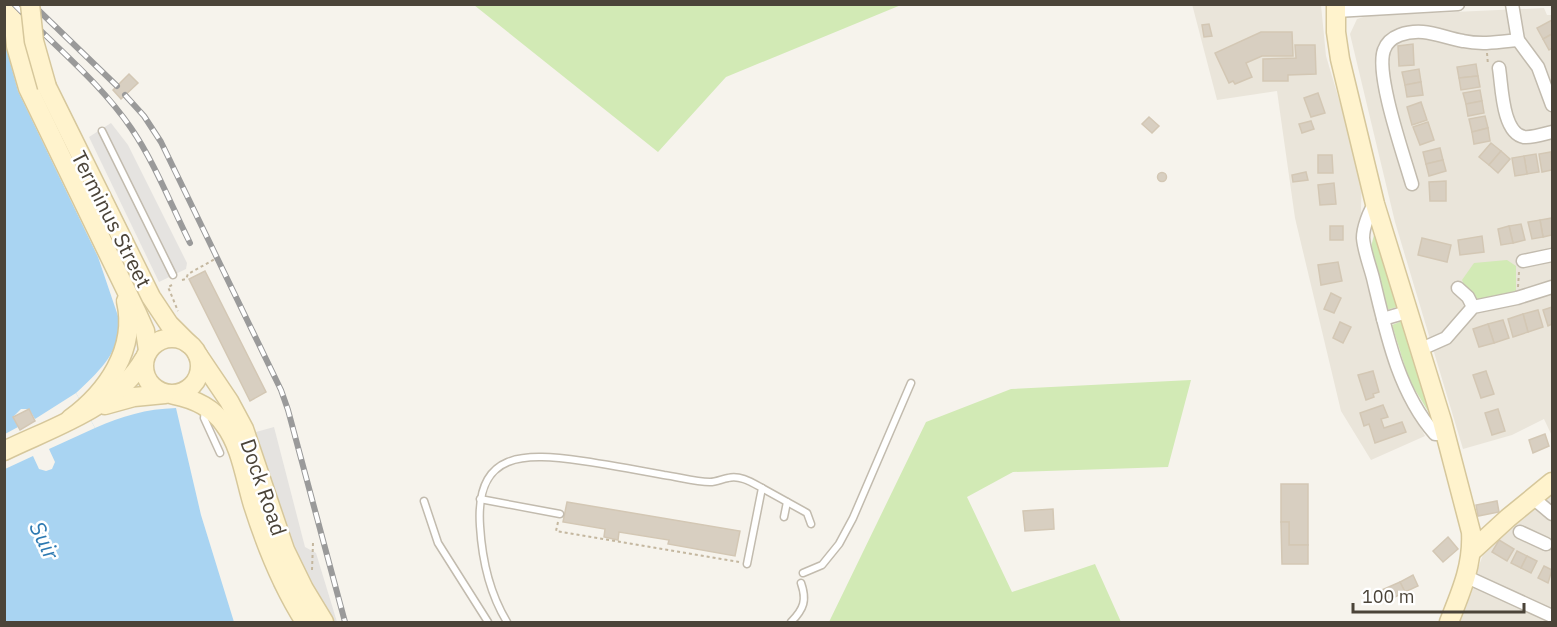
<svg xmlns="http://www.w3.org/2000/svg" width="1557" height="627" font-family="'IBM Plex Sans',sans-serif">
	<rect width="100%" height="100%" fill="#f6f3ec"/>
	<!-- residential -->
	<g fill="#eae5da">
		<path d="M1192,4l129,1 5,51 36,121 -2,61 7,46 36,109 22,43 -54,24 -30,-49 -46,-193 -18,-127 -60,9z"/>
		<path d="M1544,8l3,7h5v421l-8,-17 -32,16 -49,14 -68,-227 -45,-188 7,-15 9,-3z"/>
		<path d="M1552,494v128h-94l26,-70z"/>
	</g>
	<!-- green -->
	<g fill="#d2eab5">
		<path d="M474,5h427l-175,72 -68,75z"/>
		<path d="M1375,231l22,76 -11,3 -16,-59z"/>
		<path d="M1507,260l9,6v26l-37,8 -13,-11 -4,-9 12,-17z"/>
		<path d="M1402,321l32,100 -25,-41 -17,-55z"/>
		<path d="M1191,380l-23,87 -155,5 -46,25 45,95 83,-28 26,58h-292l97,-200 85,-33z"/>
	</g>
	<!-- parking -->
	<g fill="#e5e3e0">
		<path d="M111,123l17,22 59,118 -1,6 -27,13 -70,-145z"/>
		<path d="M274,427l31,120 11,6 21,69h-44l-20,-36 31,-16 -15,-35 -33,-103z"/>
	</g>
	<!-- water -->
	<path fill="#a9d4f2" d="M4,40l14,51 80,166 20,59c5,35 -19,55 -42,77l19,35c27,-12 51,-19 81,-20l25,107 33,107h-229z"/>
	<!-- pier -->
	<path fill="#f6f3ec" d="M76,393l19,35 -46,21 6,13 -3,7 -6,2 -7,-2 -6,-13 -28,13v-35l13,-7 -5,-10 8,-8h8l6,10z"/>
	<!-- building -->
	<g fill="#d8cfc1" stroke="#d3c7b4" stroke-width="1.5">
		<path d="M1552,20v14l-9,5 -6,-11z"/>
		<path d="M1209,24l3,12 -8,1 -2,-12z"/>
		<path d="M1261,32h31l1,24h-31l-16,7 6,14 -17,7 -2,-3 -4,2 -14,-30z"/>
		<path d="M1552,34v14l-3,2 -6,-11z"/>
		<path d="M1413,44l1,21 -15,1 -1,-20z"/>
		<path d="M1295,45h20l1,29 -28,1v6h-25v-22l33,-1z"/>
		<path d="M1476,64l2,12 -19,2 -2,-11z"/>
		<path d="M1419,69l2,13 -16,3 -3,-13z"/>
		<path d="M129,74l9,9 -17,16 -8,-9z"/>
		<path d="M1478,76l2,11 -19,3 -2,-12z"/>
		<path d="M1421,82l2,13 -16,2 -2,-12z"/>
		<path d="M1480,90l2,11 -16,3 -3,-11z"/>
		<path d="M1318,93l7,20 -14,4 -7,-19z"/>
		<path d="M1482,101l2,12 -16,3 -2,-12z"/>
		<path d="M1421,102l6,18 -15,5 -5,-18z"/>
		<path d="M1485,116l3,12 -16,4 -3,-13z"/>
		<path d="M1149,117l10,9 -7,7 -10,-9z"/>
		<path d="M1311,121l3,8 -12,4 -3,-9z"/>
		<path d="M1428,122l6,18 -14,5 -7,-18z"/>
		<path d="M1488,128l2,13 -16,3 -2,-12z"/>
		<path d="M1491,143l10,8 -12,14 -10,-8z"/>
		<path d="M1440,148l3,12 -17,4 -3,-12z"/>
		<path d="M1501,151l9,8 -12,14 -9,-8z"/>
		<path d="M1551,152l1,18 -10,2 -3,-18z"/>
		<path d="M1536,154l3,18 -12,2 -3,-18z"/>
		<path d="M1318,155h14l1,18h-15z"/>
		<path d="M1524,156l3,18 -12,2 -3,-18z"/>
		<path d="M1443,160l3,11 -17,5 -3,-12z"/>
		<path d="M1306,172l2,8 -15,2 -1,-7z"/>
		<circle cx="1162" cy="177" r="4.5"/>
		<path d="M1446,181v20h-16l-1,-19z"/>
		<path d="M1334,183l2,21 -16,1 -2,-20z"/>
		<path d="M1552,218v17l-9,2 -3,-17z"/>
		<path d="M1540,220l3,17 -11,2 -4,-17z"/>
		<path d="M1521,224l4,16 -12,3 -4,-17z"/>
		<rect x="1330" y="226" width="13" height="14"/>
		<path d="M1509,226l4,17 -12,2 -3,-16z"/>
		<path d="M1482,236l2,16 -24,3 -2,-15z"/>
		<path d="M1422,238l29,7 -4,17 -29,-7z"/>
		<path d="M1338,262l4,19 -21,4 -3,-20z"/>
		<path d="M205,271l61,121 -16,9 -61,-122z"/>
		<path d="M1331,293l10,5 -7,15 -10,-4z"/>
		<path d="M1552,307v17l-4,2 -5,-16z"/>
		<path d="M1538,310l5,17 -15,5 -5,-18z"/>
		<path d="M1523,314l5,18 -15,5 -5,-18z"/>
		<path d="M1503,320l6,18 -15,5 -6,-19z"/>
		<path d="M1340,322l11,5 -8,16 -10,-5z"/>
		<path d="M1488,324l6,19 -15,4 -6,-18z"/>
		<path d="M1373,371l6,21 -6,2 1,3 -8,3 -8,-25z"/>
		<path d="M1486,371l8,23 -13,4 -8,-23z"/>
		<path d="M1383,405l5,12 -7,2 3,9 18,-6 4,10 -31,11 -6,-19 -5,2 -4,-13z"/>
		<path d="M29,409l6,12 -15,9 -7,-13z"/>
		<path d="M1498,409l7,22 -13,4 -7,-22z"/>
		<path d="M1545,434l4,12 -16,7 -4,-13z"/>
		<path d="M1281,484h27v61h-19v-23h-8z"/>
		<path d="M1497,501l2,11 -21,4 -2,-11z"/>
		<path d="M567,502l173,29 -5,25 -67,-12 1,-4 -50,-8 -1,8 -14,-3 1,-8 -42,-7z"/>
		<path d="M1053,509l1,20 -29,2 -2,-20z"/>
		<path d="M1281,522h8v23h19v19h-26z"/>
		<path d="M1448,537l10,12 -15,13 -10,-11z"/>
		<path d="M1499,540l15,9 -7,12 -15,-9z"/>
		<path d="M1517,551l10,5 -6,12 -10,-5z"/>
		<path d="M1527,556l10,5 -6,12 -10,-5z"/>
		<path d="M1544,566l8,4 -4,13 -10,-5z"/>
		<path d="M1413,575l5,11 -13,6 -5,-10z"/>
		<path d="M1400,582l5,10 -18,9 -5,-11z"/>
	</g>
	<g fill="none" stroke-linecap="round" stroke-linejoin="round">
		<defs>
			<g id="lane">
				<path d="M102,131l71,144"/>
				<path d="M205,410l-1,8 16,35"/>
				<path d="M762,488l45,25 4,11"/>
				<path d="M480,499l80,15"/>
				<path d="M424,501l14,42 50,79"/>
				<path d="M784,517l3,-15"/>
				<path d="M803,573l19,-8 17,-21 14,-26 58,-135"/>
				<path d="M507,622c-17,-28 -25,-63 -27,-96 -5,-76 45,-73 103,-65 27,4 54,9 81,14 15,2 31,7 46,7 6,0 12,-3 18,-4 12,-3 23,4 34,10l-15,76"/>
				<path d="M791,622c13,-13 16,-22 10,-39"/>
			</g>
			<g id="street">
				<path d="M1512,4l6,36 20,27 14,38"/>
				<path d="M1336,11l122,-7"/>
				<path d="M1499,68c3,18 3,65 25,69 8,1 20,-3 28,-5"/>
				<path d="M1412,184c-8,-28 -37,-110 -28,-134 5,-15 24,-19 39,-18 13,1 27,7 40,9 19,4 36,1 55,-1"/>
				<path d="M1375,204c-6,7 -12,24 -12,34 1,13 7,28 10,40 13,54 25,114 62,156h11"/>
				<path d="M1523,261l29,-6"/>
				<path d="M1458,288l10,9 5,10"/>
				<path d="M1383,319l24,-7"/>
				<path d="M1419,350l27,-12 27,-31 44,-9 35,-11"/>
				<path d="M1533,498l19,16"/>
				<path d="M1520,532l26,12"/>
				<path d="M1467,577l85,39"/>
			</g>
			<g id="secondary">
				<path d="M12,4l4,42 12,42 109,225 8,18 3,19"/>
				<path d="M1336,4v28l4,27 35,145 67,217 29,111c2,33 -10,60 -22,90"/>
				<path d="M47,87l104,210 18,27 20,20"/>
				<circle cx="172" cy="366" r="28"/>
				<path d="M198,355l31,46 15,28 41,121 19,39 20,33"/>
				<path d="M174,395c20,4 38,12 50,29 17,22 21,55 29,81 13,41 29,81 52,117"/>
				<path d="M105,405l29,-8 31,-3"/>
				<path d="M70,419c37,-27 67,-70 56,-118"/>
				<path d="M4,451c49,-24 112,-43 140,-92"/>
				<path d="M1472,551l36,-33 44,-36"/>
			</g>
		</defs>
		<!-- lane casing -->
		<use href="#lane" stroke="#c2bbae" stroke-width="9"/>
		<!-- street casing -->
		<use href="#street" stroke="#c2bbae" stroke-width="15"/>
		<!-- secondary casing -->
		<use href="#secondary" stroke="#d6c79b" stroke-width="21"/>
		<!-- path -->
		<g stroke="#c4b79f" stroke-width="2" stroke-dasharray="3 3" stroke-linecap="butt">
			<path d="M1487,53l1,12"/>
			<path d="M182,280l4,-1 2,-5 27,-15"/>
			<path d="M172,285l-4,2 10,24"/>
			<path d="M1518,287l1,-15"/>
			<path d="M558,522l-2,9 183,31"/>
			<path d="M312,570l1,-27"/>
		</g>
		<!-- lane -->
		<use href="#lane" stroke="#fff" stroke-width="6"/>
		<!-- street -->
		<use href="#street" stroke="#fff" stroke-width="12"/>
		<!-- secondary -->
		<use href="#secondary" stroke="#fff3cd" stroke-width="18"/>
		<defs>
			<g id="rail">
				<path d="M14,4c39,41 85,77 117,124 24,35 40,77 59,115"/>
				<path d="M32,4l85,82"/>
				<path d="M125,95l19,21 17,26 120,248 7,20 57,212"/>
			</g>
		</defs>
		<!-- rail casing -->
		<use href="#rail" stroke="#9a9a9a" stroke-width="6"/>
		<!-- rail -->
		<use href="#rail" stroke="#fff" stroke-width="4" stroke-dasharray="11" stroke-linecap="butt"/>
		<defs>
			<path id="secondary-bridge" d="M30,4l4,37 13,46"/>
		</defs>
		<!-- secondary-bridge casing -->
		<use href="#secondary-bridge" stroke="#d6c79b" stroke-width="21" stroke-linecap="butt"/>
		<!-- secondary-bridge -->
		<use href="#secondary-bridge" stroke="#fff3cd" stroke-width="18"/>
	</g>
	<g text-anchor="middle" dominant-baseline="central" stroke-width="5" stroke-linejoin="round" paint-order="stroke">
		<!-- street labels -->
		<g font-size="21" fill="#4b4439" stroke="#fff">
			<text transform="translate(112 219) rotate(63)">Terminus Street</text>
			<text transform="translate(264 487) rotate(71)">Dock Road</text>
		</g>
		<!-- water labels -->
		<g font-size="22" font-style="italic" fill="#2e7ab2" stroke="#fff">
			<text transform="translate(45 540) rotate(64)">Suir</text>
		</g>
	</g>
	<!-- border -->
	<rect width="1557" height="627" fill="none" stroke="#4b4439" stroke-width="12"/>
	<!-- scale -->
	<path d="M1353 603v9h171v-9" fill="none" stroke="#4b4439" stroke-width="3"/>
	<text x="1362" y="603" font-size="18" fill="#4b4439" stroke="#ffffff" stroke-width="4.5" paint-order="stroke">100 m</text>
</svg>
